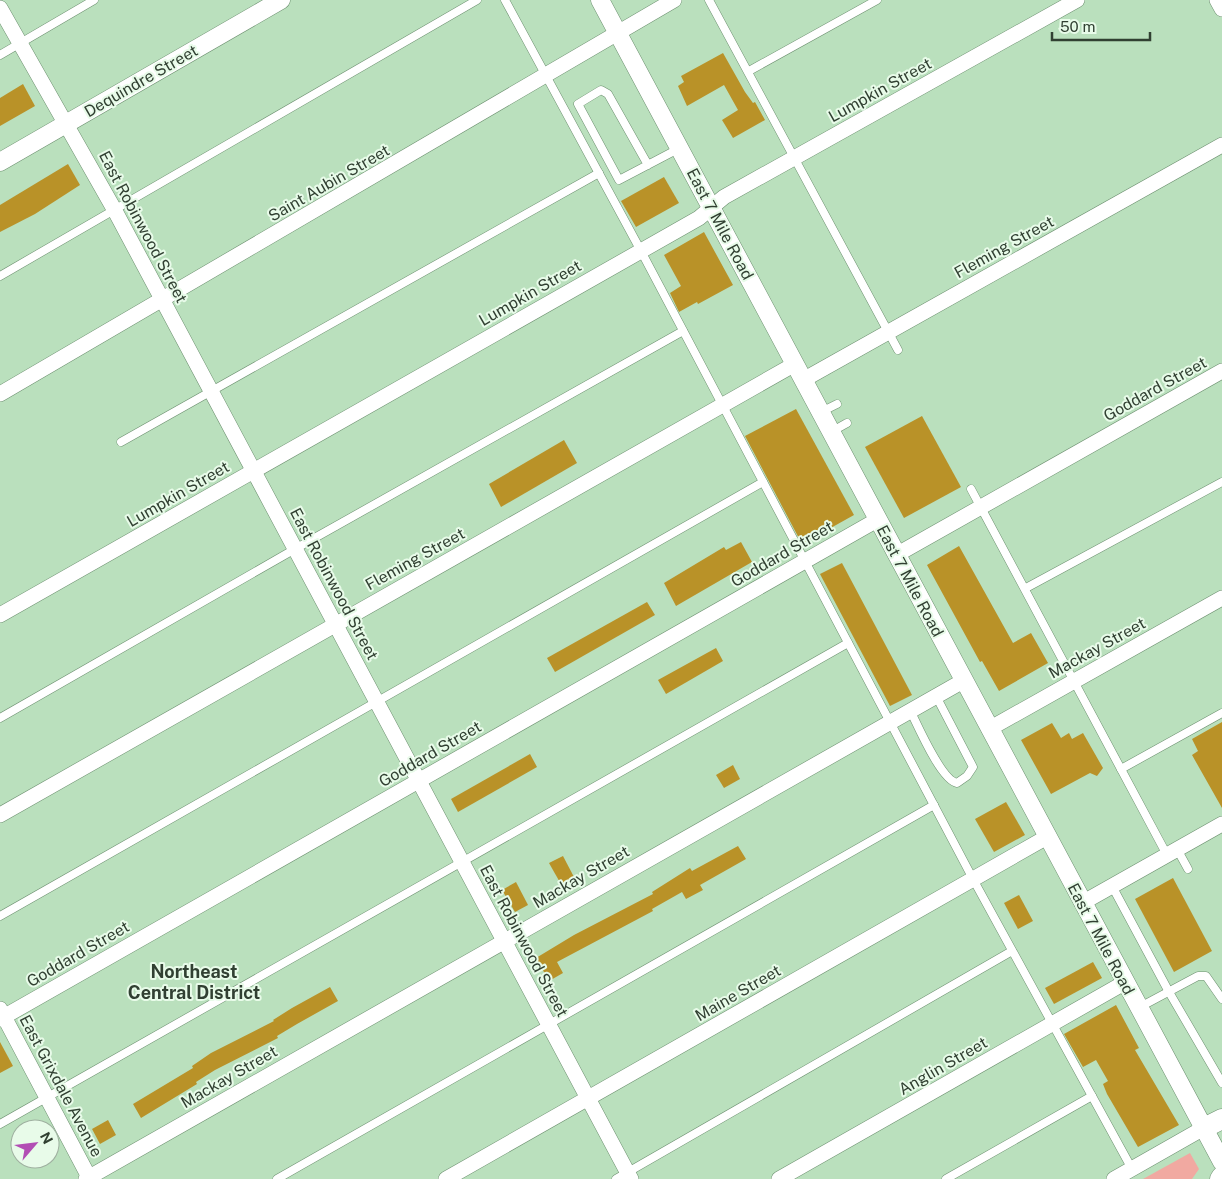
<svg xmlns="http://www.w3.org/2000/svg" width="1222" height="1179" font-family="'Public Sans',sans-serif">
	<rect width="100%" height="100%" fill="#bae0bd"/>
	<!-- green -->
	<path fill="#f1a9a1" d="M1190,1153l9,16 -7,10h-49z"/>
	<!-- building -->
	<g fill="#b99228">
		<path d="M723,53l22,39 8,11 2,-1 10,18 -32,18 -11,-18 16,-10 -14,-25 -37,21 -9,-20 6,-4 -3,-6z"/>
		<path d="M23,84l12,22 -35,20v-28z"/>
		<path d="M68,164l12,21 -45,29 -35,18v-27z"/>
		<path d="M664,177l15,26 -43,24 -15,-26z"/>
		<path d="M704,232l29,53 -35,19 -1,-2 -18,10 -9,-19 11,-7 -17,-31z"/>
		<path d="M796,409l58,106 -52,29 -57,-108z"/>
		<path d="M922,416l39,71 -57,31 -39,-71z"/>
		<path d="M564,440l13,23 -76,44 -12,-23z"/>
		<path d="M741,542l11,20 -76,44 -12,-23 60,-36 2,3z"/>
		<path d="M959,546l54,97 18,-10 17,30 -49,28 -17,-30 -2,1 -53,-97z"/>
		<path d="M842,563l70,132 -22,11 -70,-132z"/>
		<path d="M647,602l8,13 -100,57 -8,-14z"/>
		<path d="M716,648l7,13 -57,33 -8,-14z"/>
		<path d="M1222,722v86l-30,-53 6,-4 -6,-12z"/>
		<path d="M1052,723l9,15 8,-5 3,6 11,-6 20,35 -6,8 -7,-3 -39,21 -30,-54z"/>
		<path d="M530,754l7,13 -79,45 -7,-13z"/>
		<path d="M733,765l7,14 -16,9 -8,-13z"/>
		<path d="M1006,802l19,33 -31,17 -19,-33z"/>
		<path d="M738,846l8,13 -46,26 3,5 -17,9 -4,-7 -30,17 1,2 -96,51 6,11 -14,8 -13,-23 38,-23 79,-41 -1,-2 38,-24 2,3z"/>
		<path d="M563,856l12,23 -13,7 -13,-23z"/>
		<path d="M1173,878l39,73 -38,21 -39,-73z"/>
		<path d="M516,882l12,23 -13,7 -13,-22z"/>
		<path d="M1019,895l14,26 -15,8 -14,-26z"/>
		<path d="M1093,962l9,16 -48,26 -9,-16z"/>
		<path d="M330,987l8,14 -41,23 -20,12 1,2 -63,32 -19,12 1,2 -56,34 -8,-14 60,-36 -1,-2 19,-13 63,-32 -1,-1 19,-12z"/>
		<path d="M1116,1005l23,43 -4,2 44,75 -41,22 -31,-53 -4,-10 5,-3 -12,-21 -13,7 -19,-33z"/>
		<path d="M0,1042l13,24 -13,7z"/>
		<path d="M108,1120l8,15 -16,9 -8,-15z"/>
	</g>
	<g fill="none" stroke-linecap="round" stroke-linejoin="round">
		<defs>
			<g id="service">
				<path d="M505,0l136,251 332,628 159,290"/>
				<path d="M709,0l189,350"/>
				<path d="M0,55l94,-55"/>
				<path d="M749,71l128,-71"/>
				<path d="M648,165l-40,-71 -7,-4 -23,14 41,76 61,-32"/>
				<path d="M0,276l477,-276"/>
				<path d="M821,412l16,-8"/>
				<path d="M831,432l16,-9"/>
				<path d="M121,442l478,-269"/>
				<path d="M971,489l196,366"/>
				<path d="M1026,588l196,-106"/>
				<path d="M910,710c8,16 31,70 47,73l10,-7 6,-9 -37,-71"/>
				<path d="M0,718l295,-169 388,-218"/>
				<path d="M1121,769l101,-56"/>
				<path d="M1177,849l11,20"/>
				<path d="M1112,886l57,106 53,91"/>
				<path d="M0,916l763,-434"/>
				<path d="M1140,1007l58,-31h8l16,23"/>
				<path d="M0,1124l848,-481"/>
				<path d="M277,1179l657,-374"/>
				<path d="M616,1179l396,-228"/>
				<path d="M946,1179l146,-83"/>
			</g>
			<g id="minor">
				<path d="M1217,0l5,9"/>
				<path d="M0,8l114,201 517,970"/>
				<path d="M803,380l419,-235"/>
				<path d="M0,394l674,-394"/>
				<path d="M896,555l326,-184"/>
				<path d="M0,615l699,-397 25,-21 353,-197"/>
				<path d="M989,729l233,-131"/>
				<path d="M0,815l795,-451"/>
				<path d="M1082,903l140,-79"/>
				<path d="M0,1009l90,170"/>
				<path d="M0,1019l877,-499"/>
				<path d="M86,1179l877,-498"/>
				<path d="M446,1179l601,-342"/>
				<path d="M779,1179l345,-196"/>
				<path d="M1114,1179l88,-50"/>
			</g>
			<g id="tertiary">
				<path d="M600,0l622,1162"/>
				<path d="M0,162l281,-162"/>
			</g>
			<g id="secondary">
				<path d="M1202,1129l20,-10"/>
				<path d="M1220,1179l2,-3"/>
			</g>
		</defs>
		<!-- service casing -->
		<use href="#service" stroke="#6d9070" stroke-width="9"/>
		<!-- minor casing -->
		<use href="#minor" stroke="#6d9070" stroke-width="16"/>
		<!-- tertiary casing -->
		<use href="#tertiary" stroke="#6d9070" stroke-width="19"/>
		<!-- secondary casing -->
		<use href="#secondary" stroke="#6d9070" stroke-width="21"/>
		<!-- service -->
		<use href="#service" stroke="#fff" stroke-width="8"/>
		<!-- minor -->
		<use href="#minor" stroke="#fff" stroke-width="15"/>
		<!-- tertiary -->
		<use href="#tertiary" stroke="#fff" stroke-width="18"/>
		<!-- secondary -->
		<use href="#secondary" stroke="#fff" stroke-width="20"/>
	</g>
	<g text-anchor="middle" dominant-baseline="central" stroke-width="4" stroke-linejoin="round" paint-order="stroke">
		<!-- street labels -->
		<g font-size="16" fill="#314032" stroke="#e8fbe9">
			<text transform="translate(141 81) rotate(-30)">Dequindre Street</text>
			<text transform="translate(880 90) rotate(-29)">Lumpkin Street</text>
			<text transform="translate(329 183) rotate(-30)">Saint Aubin Street</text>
			<text transform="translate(720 224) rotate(62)">East 7 Mile Road</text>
			<text transform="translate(143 227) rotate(62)">East Robinwood Street</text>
			<text transform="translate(1004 247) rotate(-29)">Fleming Street</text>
			<text transform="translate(530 293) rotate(-30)">Lumpkin Street</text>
			<text transform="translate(1155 389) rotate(-29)">Goddard Street</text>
			<text transform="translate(178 494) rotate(-30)">Lumpkin Street</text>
			<text transform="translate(782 554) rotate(-30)">Goddard Street</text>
			<text transform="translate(415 559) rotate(-29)">Fleming Street</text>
			<text transform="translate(910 581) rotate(62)">East 7 Mile Road</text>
			<text transform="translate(334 584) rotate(62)">East Robinwood Street</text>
			<text transform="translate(1097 648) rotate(-29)">Mackay Street</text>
			<text transform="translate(430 754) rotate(-30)">Goddard Street</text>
			<text transform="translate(581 877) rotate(-30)">Mackay Street</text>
			<text transform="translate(1101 939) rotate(62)">East 7 Mile Road</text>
			<text transform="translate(524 941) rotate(62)">East Robinwood Street</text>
			<text transform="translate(78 954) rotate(-30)">Goddard Street</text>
			<text transform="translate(738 993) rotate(-30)">Maine Street</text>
			<text transform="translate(943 1066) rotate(-30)">Anglin Street</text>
			<text transform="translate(229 1077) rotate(-30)">Mackay Street</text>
			<text transform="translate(61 1086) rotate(62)">East Grixdale Avenue</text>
		</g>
		<!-- neighbourhood labels -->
		<g font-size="18" font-weight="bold" fill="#314032" stroke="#e8fbe9">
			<text x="194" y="971">Northeast<tspan x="194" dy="21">Central District</tspan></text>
		</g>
	</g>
	<!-- north arrow -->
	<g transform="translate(35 1144) rotate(62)"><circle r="24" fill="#e8fbe9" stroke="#9fb0a0"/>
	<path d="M0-4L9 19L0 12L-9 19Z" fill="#b24eb4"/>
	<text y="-8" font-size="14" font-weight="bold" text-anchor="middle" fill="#314032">N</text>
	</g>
	<!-- scale -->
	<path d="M1052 32v8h98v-8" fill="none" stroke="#314032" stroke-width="2.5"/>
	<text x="1060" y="32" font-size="15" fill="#314032" stroke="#e8fbe9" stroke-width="4" paint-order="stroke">50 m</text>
</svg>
